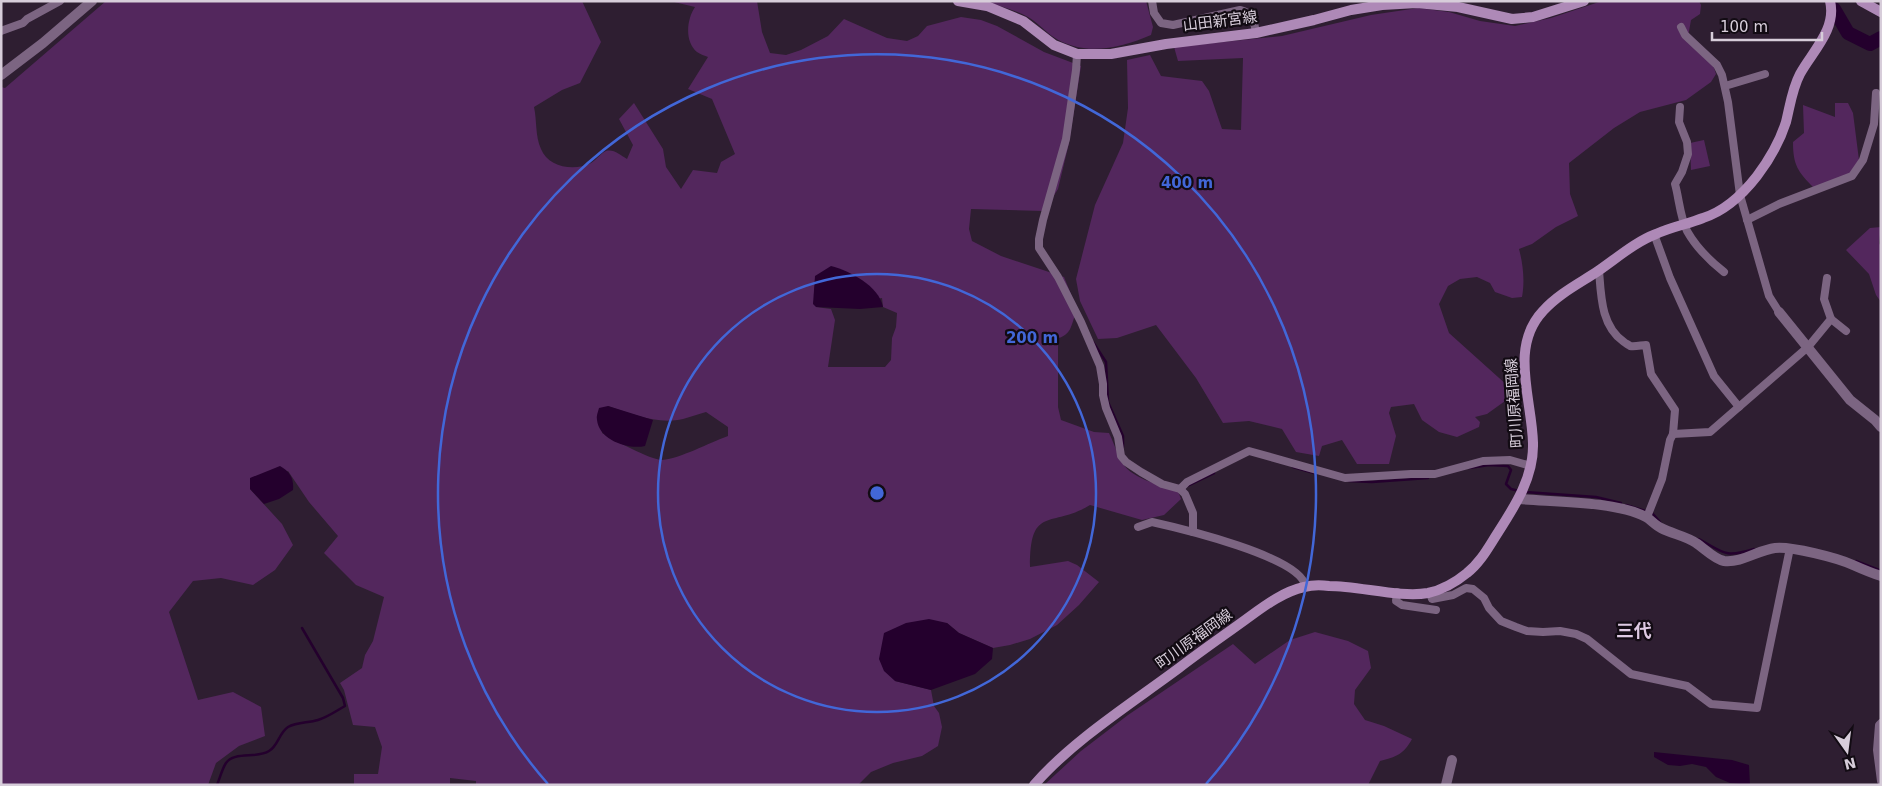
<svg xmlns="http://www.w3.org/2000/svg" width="1882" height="786" font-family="'DejaVu Sans','Noto Sans JP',sans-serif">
	<rect width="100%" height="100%" fill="#2e1e31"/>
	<!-- green -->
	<g fill="#53275d" fill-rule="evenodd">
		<path d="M106,1h476l19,41 -21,41 -18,7 -28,17c3,13 1,29 7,42 7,18 33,23 50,14 5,-3 10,-10 15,-12 8,-2 14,4 21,8l6,-14 -14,-26 15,-16 29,46 3,18 15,22 12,-19 24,3 4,-11 14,-8 -23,-55 -24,-10 20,-32c-3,-1 -8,-3 -11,-5 -13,-11 -10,-33 -2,-45l-25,-6h87l5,31 8,21 16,2 15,-5 27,-14 16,-17 43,19 20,3 11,-5 9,-10 34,-9 20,3 16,6 47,26 37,14 -12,77 -11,46 -14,22 -73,-2 -2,20 3,12 29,15 63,21 13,32c-8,23 -5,27 -30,32l11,3v63l3,13 33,12 15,1c4,8 7,17 11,26 9,20 39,25 58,32l3,8 -17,16 -22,5 -52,-15c-39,24 -60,-1 -60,62l38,-6 9,4 22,17 -20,23 -22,20 -27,14 -20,6 -17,3 -34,-15 -12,-10 -52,58 36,9 3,16 5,7 3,14 -4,19 -16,10 -29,7 -22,9 -13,13h-382v-4l-26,-3v7h-96v-11h24l4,-27 -7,-20 -22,-2 -9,-35 -4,-7 22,-15 3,-13 8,-14 11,-44 -28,-12 -32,-32 14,-17 -29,-34 -21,-31 -38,18 32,35 11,21 -18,25 -22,15 -32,-7 -28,3 -24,31 29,88 35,-8 28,15 4,29 -26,10 -23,17 -8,22h-207v-698l4,1zM882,298l1,9 14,6 -1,14 -4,11 -1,22 -6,7h-57l7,-47 -4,-11 -15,-2zM608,406c24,8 50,19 75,13 8,-2 15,-5 23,-7l22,15v9c-20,7 -46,22 -66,24 -11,0 -50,-21 -60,-27z"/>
		<path d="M985,1h161l7,26 -2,8c-32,14 -69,22 -99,1 -8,-6 -15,-14 -24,-19 -13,-7 -29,-11 -43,-16z"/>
		<path d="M1602,1h97l2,4 -1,9 -9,6 -3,17 25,28 3,9 -5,8 -25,18 -46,12 -26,16 -45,35 1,31 8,22 -22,11 -24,17 -13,5c4,15 6,32 3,48l-10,1 -17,-6 -5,-9 -13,-6 -17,2 -12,7 -9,18 10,29 59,53 4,10 -25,18 -12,3 5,5 -1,5 -22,10 -18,-5 -17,-12 -8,-16 -23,3 -2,6 7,23 -7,28h-32l-15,-24 -20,6 -3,10 -23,-4 -14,-23 -33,-8 -26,2 -27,-45 -40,-53 -39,13 -19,1 -18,-38 -4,-22 19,-74 28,-62 5,-35 -1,-48 23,-5 11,21 41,5 7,10 13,38 19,1 2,-72 -65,3 -4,-14 108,-11 89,-21 47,-7 31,4 31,9 35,5 36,-8z"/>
		<path d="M1835,103h13l5,10 7,55 -11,9 -35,11c-16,-16 -21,-23 -21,-46l11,-9 -1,-28 32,12z"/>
		<path d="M1704,140l6,26 -19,4 -1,-27z"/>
		<path d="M1881,227l-2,16 2,4v55l-5,-7 -7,-21 -23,-24 24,-22z"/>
		<path d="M1315,632l33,9 20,10 3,17 -16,22 -1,14 11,16 19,6 28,13c-8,15 -16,18 -32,22l-12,24h-324l37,-34 47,-36 105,-71 22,20 35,-24z"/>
	</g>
	<!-- water -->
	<g fill="#24002d">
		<path d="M831,266c19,5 48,20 52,41l-23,2 -44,-2 -3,-3 2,-28z"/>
		<path d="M608,406l45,14 -8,26c-17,4 -46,-6 -48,-26 -1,-4 1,-8 2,-12z"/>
		<path d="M280,466c10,6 14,12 13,24l-14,9 -15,5 -14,-15v-11z"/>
		<path d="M929,619l18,4 12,10 34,15 -1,11 -17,15 -44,16 -36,-9 -11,-10 -5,-12 5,-26 22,-10z"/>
		<path d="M1654,752l78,8 17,5 1,20 -20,-2 -14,-6 -10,-10 -14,-3 -12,2 -12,-1 -14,-8z"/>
	</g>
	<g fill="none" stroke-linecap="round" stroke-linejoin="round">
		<!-- stream -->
		<g stroke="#24002d" stroke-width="2.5">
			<path d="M1093,342l13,20 2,40 15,34v11"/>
			<path d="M1293,467l21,6"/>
			<path d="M1469,468l20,-3 19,1 3,4 -5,14 5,5 8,2"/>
			<path d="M1349,481l23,1 56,-4"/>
			<path d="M1187,486l27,-13"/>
			<path d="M1525,492l71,5 25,6"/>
			<path d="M1626,505l26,8 8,9"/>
			<path d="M1699,539c25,14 26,19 55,10"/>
			<path d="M1856,561l23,9"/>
			<path d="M217,785c3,-7 5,-16 9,-22 8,-12 31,-4 43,-12 9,-5 10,-18 19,-24 9,-5 20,-4 30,-7 10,-3 18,-9 27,-14l-2,-8 -41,-70"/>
		</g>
		<!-- river -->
		<path stroke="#24002d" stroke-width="14" d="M1834,9l14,24 22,11 11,-6"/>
		<!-- minor -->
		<g stroke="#7c6582" stroke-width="8">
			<path d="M1152,1l2,12 7,10 12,2 67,-15c13,3 14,11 16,23"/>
			<path d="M1681,27l4,8 32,30 5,10 6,27 12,93 29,101 10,16"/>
			<path d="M1,31l22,-8 4,-4 33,-18"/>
			<path d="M1077,54l-1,16 -10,69 -23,81 -4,19v9l19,29 23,45 19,44 3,18v11l3,13 12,29 3,19 5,6 15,10 21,12 18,5 5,5 8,19v19"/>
			<path d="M1725,86l40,-12"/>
			<path d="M1680,107l-1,15 8,20 1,12 -6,18 -7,12c4,14 5,33 12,47 9,16 23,30 37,41"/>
			<path d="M1747,220l32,-16 73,-28 11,-16 11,-36 2,-31"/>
			<path d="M1654,234l16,44 44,98 25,31"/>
			<path d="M1599,270c2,26 2,56 25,72 1,1 5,3 6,4 5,1 12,-1 16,-1l5,29 24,36 -2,24 -3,6 -8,39 -15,38"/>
			<path d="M1831,319l15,12"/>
			<path d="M1673,434l37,-2 98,-85 23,-28 -7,-20 3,-21"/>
			<path d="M1180,489l7,-7 62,-31 96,27 66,-4h24l48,-13 27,-1 21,6"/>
			<path d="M1138,527l14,-5c27,6 150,35 153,64"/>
			<path d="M1397,592l-1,9 6,4 34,5"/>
			<path d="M1430,593l2,6 21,-4 13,-7 7,1 11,9 5,10 12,13 15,6 11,4 16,1 17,-1 16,3 11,5 44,35 56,12 24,18 46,4 33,-160"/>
			<path d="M1881,723l-2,2 -2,25 4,31"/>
		</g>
		<!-- tertiary -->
		<g stroke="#7c6582" stroke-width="10">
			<path d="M1,75l42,-32 49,-42"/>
			<path d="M1779,312l71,88 25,20 6,7"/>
			<path d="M1519,499c35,3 96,2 127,18 5,3 9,8 15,11 11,6 25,8 35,15 8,5 18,16 28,18 18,2 34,-11 51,-13 16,-2 63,10 78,17 9,4 18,8 28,11"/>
			<path d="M1446,785l6,-25"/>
		</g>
		<!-- secondary -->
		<g stroke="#ae89b7" stroke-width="10">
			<path d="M958,1l29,5 36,15 31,24 23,9h34l55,-10 90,-11 58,-13 37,-10 31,-5 35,-2 41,4 54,12 21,-2 51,-16"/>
			<path d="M1861,1l20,11"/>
			<path d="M1034,785c38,-44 98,-82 145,-117 22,-17 44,-32 66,-48 18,-13 37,-28 59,-33 8,-2 17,-2 25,-1 30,0 72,12 99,7 14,-3 28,-11 39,-20 13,-10 21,-25 30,-39 18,-28 37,-57 36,-91 -1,-44 -24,-96 10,-132 15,-17 37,-28 55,-40 19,-13 37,-29 58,-37 15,-7 32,-10 47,-16 22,-7 40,-24 54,-42 12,-16 23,-35 29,-54 4,-16 6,-33 14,-48 12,-22 37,-45 30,-73"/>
		</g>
	</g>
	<!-- distance rings -->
	<g fill="none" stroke="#4267d8" stroke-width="2.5">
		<circle cx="877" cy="493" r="219"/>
		<path d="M548 784A439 439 0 1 1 1206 784"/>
	</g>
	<g text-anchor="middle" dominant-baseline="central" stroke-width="4.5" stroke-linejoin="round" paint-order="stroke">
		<!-- street labels -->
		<g font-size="15" fill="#d7cdda" stroke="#120b13">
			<text transform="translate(1220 21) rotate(-7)">山田新宮線</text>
			<text transform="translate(1514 403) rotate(-94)">町川原福岡線</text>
			<text transform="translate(1194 639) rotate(-36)">町川原福岡線</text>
		</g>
		<!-- quarter labels -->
		<g font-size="18" font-weight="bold" fill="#ddc9e2" stroke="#120b13">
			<text x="1634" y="630">三代</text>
		</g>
	</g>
	<circle cx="877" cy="493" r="8" fill="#4267d8" stroke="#120b13" stroke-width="2.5"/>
	<g font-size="15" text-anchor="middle" font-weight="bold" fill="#4267d8" stroke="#120b13" stroke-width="4.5" stroke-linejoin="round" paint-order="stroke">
		<text x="1187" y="188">400 m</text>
		<text x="1032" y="343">200 m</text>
	</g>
	<!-- border -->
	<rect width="1882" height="786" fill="none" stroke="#d7cdda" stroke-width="5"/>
	<!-- north arrow -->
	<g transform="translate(1847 751) rotate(166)" stroke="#120b13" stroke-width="4" paint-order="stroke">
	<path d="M0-4L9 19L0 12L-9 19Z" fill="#d7cdda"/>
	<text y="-8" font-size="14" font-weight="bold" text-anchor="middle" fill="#d7cdda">N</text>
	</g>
	<!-- scale -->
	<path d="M1712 32v8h110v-8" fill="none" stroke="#d7cdda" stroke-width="2.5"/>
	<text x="1720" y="32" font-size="15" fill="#d7cdda" stroke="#120b13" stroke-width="4" paint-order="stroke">100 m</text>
</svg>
